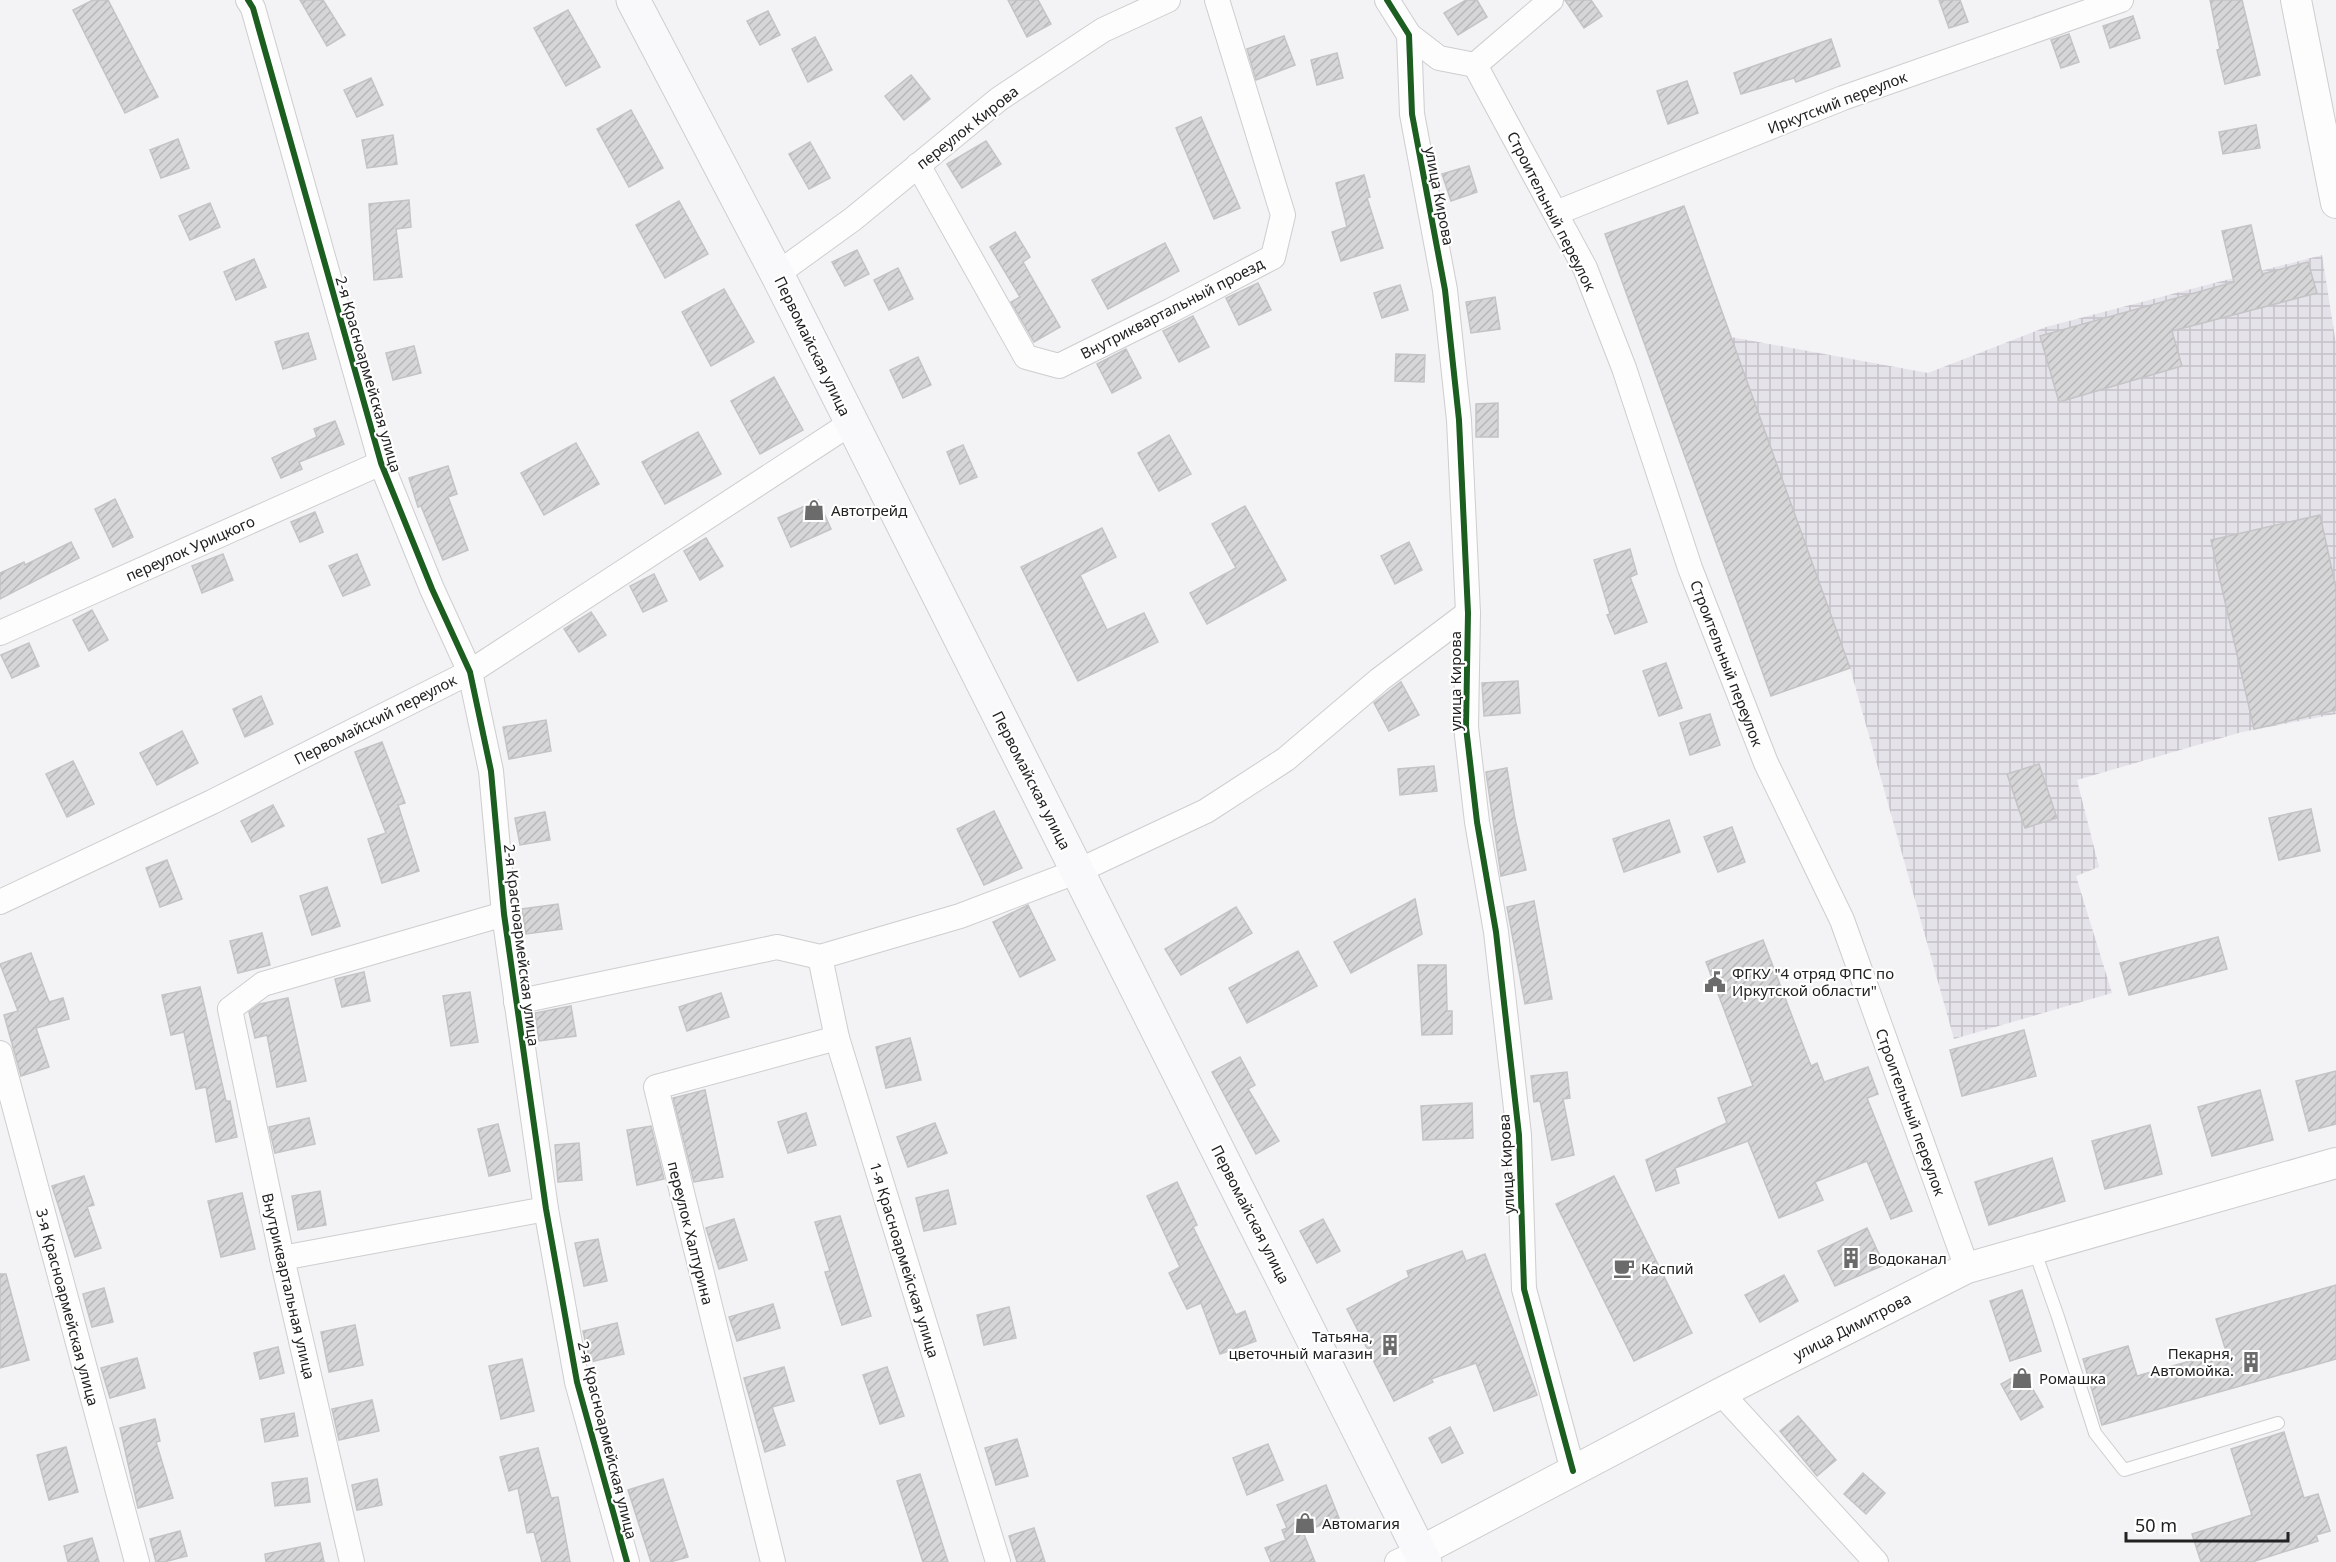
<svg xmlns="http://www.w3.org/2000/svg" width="2336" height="1562" font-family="'Noto Sans',sans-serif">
	<defs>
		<pattern id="industrial-grid" width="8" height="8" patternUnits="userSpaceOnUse" patternTransform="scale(1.5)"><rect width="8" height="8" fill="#e5e3ea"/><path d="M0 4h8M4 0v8" fill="none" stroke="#c4c2c8"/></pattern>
		<pattern id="building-hatch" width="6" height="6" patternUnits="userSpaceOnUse" patternTransform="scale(1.5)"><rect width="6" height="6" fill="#d6d5d7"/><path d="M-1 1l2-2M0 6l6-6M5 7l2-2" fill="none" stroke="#b7b7b8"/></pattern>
	</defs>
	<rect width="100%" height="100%" fill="#f3f2f4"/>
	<!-- industrial -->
	<path fill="url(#industrial-grid)" d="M1684,206l47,131 197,36 118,-46 276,-72 14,89v370l-94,18 -165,48 22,87 -23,9 36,117 -158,46 -104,-371 -79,28 -166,-462z"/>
	<!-- building -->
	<g fill="url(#building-hatch)" stroke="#c4c3c5" stroke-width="1.5">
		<path d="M93,0h15l50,97 -33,16 -52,-103z"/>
		<path d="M300,0h23l22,35 -18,11z"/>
		<path d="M1008,0h30l13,24 -24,13z"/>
		<path d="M1466,0h11l10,17 -29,18 -14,-22z"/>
		<path d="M1565,0h26l11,16 -18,12z"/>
		<path d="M1939,0h21l8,22 -19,6z"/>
		<path d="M2210,0h32l18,75 -35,9 -8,-34 3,-1z"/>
		<path d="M568,10l32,57 -34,19 -32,-58z"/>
		<path d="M768,11l12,24 -20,10 -13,-24z"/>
		<path d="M2133,16l7,22 -30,10 -7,-22z"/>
		<path d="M2069,34l10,28 -18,6 -10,-28z"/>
		<path d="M1284,36l11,29 -39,15 -9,-31z"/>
		<path d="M815,37l17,33 -24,12 -16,-33z"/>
		<path d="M1831,39l9,27 -44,16 -2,-4 -53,16 -7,-21z"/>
		<path d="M1337,53l6,25 -26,7 -6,-25z"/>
		<path d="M911,75l19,24 -26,21 -19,-24z"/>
		<path d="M371,78l12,27 -26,12 -13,-27z"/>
		<path d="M1687,81l11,32 -30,11 -11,-33z"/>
		<path d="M631,110l32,58 -34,19 -32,-58z"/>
		<path d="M1201,117l39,91 -26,11 -38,-91z"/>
		<path d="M2256,125l4,23 -37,6 -4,-22z"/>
		<path d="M393,135l4,29 -30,4 -5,-28z"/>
		<path d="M178,139l11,29 -28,10 -11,-28z"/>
		<path d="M986,141l15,23 -39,24 -15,-24z"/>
		<path d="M810,142l20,36 -21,11 -20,-35z"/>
		<path d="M1469,166l8,26 -26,9 -9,-27z"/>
		<path d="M1364,175l6,22 -3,1 16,50 -42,13 -9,-29 15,-5 -11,-44z"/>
		<path d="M409,200l2,27 -15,2 6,48 -28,3 -5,-76z"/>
		<path d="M679,201l29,53 -43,24 -29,-53z"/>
		<path d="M210,203l10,24 -30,13 -11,-24z"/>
		<path d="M1684,206l166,462 -79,28 -166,-462z"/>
		<path d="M2251,225l11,49 46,-12 9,31 -145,38 10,35 -123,36 -19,-66 194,-54 -12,-51z"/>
		<path d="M1015,232l15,25 -7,5 37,65 -26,15 -23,-40 9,-5 -30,-50z"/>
		<path d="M1165,243l14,28 -71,38 -16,-29z"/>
		<path d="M857,250l12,24 -24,12 -13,-24z"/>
		<path d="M254,259l12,28 -30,13 -12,-28z"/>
		<path d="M898,268l15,31 -24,11 -15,-30z"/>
		<path d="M1258,283l13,27 -32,15 -13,-27z"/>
		<path d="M1400,285l8,25 -26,8 -8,-25z"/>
		<path d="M724,289l30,53 -43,24 -29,-54z"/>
		<path d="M1495,297l5,32 -29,4 -5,-31z"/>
		<path d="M1193,316l16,31 -30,15 -16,-31z"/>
		<path d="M308,333l8,26 -33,10 -8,-27z"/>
		<path d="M414,346l7,27 -28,7 -7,-27z"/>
		<path d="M1126,349l15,29 -29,15 -15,-29z"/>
		<path d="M1396,354l29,1 -1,27 -29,-1z"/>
		<path d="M918,357l13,28 -28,13 -13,-28z"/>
		<path d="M774,377l29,53 -43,24 -29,-53z"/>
		<path d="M1498,403v34h-22v-33z"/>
		<path d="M335,421l9,23 -45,18 3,7 -21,9 -9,-20 45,-21 -3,-8z"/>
		<path d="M698,432l23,42 -56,30 -23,-42z"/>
		<path d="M1169,435l22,39 -32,17 -21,-38z"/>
		<path d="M576,443l23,41 -55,31 -23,-42z"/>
		<path d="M963,445l14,32 -17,7 -13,-32z"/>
		<path d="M448,466l9,28 -9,3 20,53 -25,10 -22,-54 -3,1 -9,-29z"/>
		<path d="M115,499l18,38 -20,10 -18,-38z"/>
		<path d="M818,500l13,29 -40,18 -13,-29z"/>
		<path d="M1245,506l41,74 -79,44 -17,-31 46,-25 -24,-44z"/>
		<path d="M315,512l8,20 -23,10 -9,-20z"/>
		<path d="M2320,515l16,73v122l-82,19 -43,-189z"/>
		<path d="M1102,528l14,29 -36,18 27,55 37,-17 14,29 -80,39 -57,-114z"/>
		<path d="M706,538l17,28 -23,14 -16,-29z"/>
		<path d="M71,542l8,16 -79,41v-26l24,-11 1,3z"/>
		<path d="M1409,542l13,28 -27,14 -14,-28z"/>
		<path d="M1630,549l7,25 -7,3 17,45 -32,12 -8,-19 3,-1 -16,-54z"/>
		<path d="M223,554l10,26 -31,13 -10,-27z"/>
		<path d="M357,554l13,31 -27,11 -14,-30z"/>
		<path d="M654,574l13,27 -24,11 -13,-26z"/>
		<path d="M92,610l16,30 -19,11 -16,-31z"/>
		<path d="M591,612l15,23 -27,17 -15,-23z"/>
		<path d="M29,643l10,23 -27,12 -11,-23z"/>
		<path d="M1666,663l16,45 -23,8 -16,-45z"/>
		<path d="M1518,681l2,32 -36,3 -2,-33z"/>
		<path d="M1401,682l18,33 -30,16 -15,-28z"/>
		<path d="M261,696l12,28 -28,13 -12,-28z"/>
		<path d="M1710,714l10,31 -30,10 -10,-32z"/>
		<path d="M546,720l5,31 -42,8 -6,-32z"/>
		<path d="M182,731l16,32 -41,22 -17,-32z"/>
		<path d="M382,742l23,61 -7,2 21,66 -37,12 -14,-44 18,-6 -31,-81z"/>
		<path d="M73,761l21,43 -27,13 -21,-43z"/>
		<path d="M2039,764l18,54 -32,10 -18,-54z"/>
		<path d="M1434,766l3,25 -37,4 -2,-26z"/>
		<path d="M1507,768l8,51 11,51 -25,6 -15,-104z"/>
		<path d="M273,805l11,21 -32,16 -11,-21z"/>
		<path d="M2311,809l9,42 -41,9 -10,-42z"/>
		<path d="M994,811l28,57 -38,17 -27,-56z"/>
		<path d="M545,812l5,28 -30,5 -5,-27z"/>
		<path d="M1669,820l11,32 -56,20 -11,-33z"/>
		<path d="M1732,827l13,35 -27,10 -14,-35z"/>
		<path d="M167,860l15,39 -22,8 -14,-39z"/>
		<path d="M327,887l13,39 -28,9 -12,-39z"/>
		<path d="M1415,899l7,35 -71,39 -17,-31z"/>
		<path d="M1534,901l18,98 -27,5 -18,-97z"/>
		<path d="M558,904l4,25 -36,5 -4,-25z"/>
		<path d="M1028,905l27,55 -35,17 -27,-55z"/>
		<path d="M1236,907l16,26 -71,42 -16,-26z"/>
		<path d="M262,933l8,32 -32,8 -8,-32z"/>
		<path d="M2218,937l9,32 -98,26 -9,-32z"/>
		<path d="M1763,940l48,126 6,-3 7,19 44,-15 10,27 -11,4 45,113 -21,8 -24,-58 -52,21 8,18 -44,18 -31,-77 -73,27 4,15 -23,8 -10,-31 81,-37 -9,-25 35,-12 -47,-124z"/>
		<path d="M1298,951l19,35 -70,37 -18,-35z"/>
		<path d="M31,953l18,49 14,-4 6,21 -33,9 13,39 -28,9 -17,-61 14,-4 -18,-47z"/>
		<path d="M1418,965h28l1,46h5v23l-30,1z"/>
		<path d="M364,972l6,29 -28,6 -7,-28z"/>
		<path d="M200,987l26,114h4l7,36 -21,5 -10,-55 -10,2 -12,-57 -13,3 -9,-40z"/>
		<path d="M470,992l8,50 -27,4 -8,-50z"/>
		<path d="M721,993l8,24 -42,14 -8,-24z"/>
		<path d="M288,998l18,83 -29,6 -10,-52 -12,3 -6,-26 11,-8z"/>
		<path d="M571,1006l5,30 -37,5 -4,-28z"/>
		<path d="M2024,1030l12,46 -74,20 -12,-46z"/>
		<path d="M910,1038l11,42 -35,8 -10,-41z"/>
		<path d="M1240,1057l15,28 -7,4 31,52 -23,13 -44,-82z"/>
		<path d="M2336,1071v53l-27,7 -13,-50z"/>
		<path d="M1567,1072l3,26 -7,1 11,56 -22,5 -12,-59 -6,1 -3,-26z"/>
		<path d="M705,1090l18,87 -29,5 -21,-84z"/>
		<path d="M2260,1090l13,50 -61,16 -14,-49z"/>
		<path d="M1472,1103l1,35 -50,2 -2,-34z"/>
		<path d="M806,1113l10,32 -28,8 -10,-31z"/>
		<path d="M309,1118l6,26 -40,9 -6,-26z"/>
		<path d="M935,1123l12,30 -39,14 -11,-30z"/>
		<path d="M498,1124l12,47 -21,5 -11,-47z"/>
		<path d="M2150,1125l12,49 -57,15 -13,-48z"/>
		<path d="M651,1126l13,53 -27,6 -10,-55z"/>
		<path d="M579,1143l3,37 -24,2 -3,-37z"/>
		<path d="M2052,1158l13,43 -76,24 -14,-43z"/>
		<path d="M84,1176l10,29 -7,2 14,41 -26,9 -23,-71z"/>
		<path d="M1614,1176l78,157 -58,28 -78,-157z"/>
		<path d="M1177,1182l20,43 -4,2 43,88 9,-4 11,30 -36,13 -19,-51 -14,6 -18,-36 11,-6 -33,-71z"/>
		<path d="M948,1190l8,34 -32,7 -8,-33z"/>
		<path d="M320,1191l6,34 -28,5 -6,-34z"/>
		<path d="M242,1193l13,56 -34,8 -13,-56z"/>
		<path d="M840,1216l31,100 -29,9 -17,-53 5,-1 -15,-49z"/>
		<path d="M734,1219l13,41 -28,9 -13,-41z"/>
		<path d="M1323,1219l17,32 -23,12 -17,-32z"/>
		<path d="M1867,1228l17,37 -49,21 -17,-35z"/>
		<path d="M598,1239l9,42 -23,5 -9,-43z"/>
		<path d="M1462,1251l4,10 19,-7 52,141 -43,16 -18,-48 -45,16 2,3 -39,19 -47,-92 62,-32 -2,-6z"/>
		<path d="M0,1274h6l23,86 -29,8z"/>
		<path d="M1784,1275l14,26 -38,21 -15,-27z"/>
		<path d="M2336,1285v74l-234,66 -19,-66 45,-13 9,30 89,-25 -10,-32z"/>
		<path d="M104,1288l9,34 -21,5 -9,-33z"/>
		<path d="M2022,1290l19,61 -31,10 -20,-60z"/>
		<path d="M773,1304l7,24 -43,13 -8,-24z"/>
		<path d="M1009,1307l7,31 -32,7 -7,-30z"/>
		<path d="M617,1323l7,31 -34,8 -7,-31z"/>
		<path d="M355,1325l8,40 -34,7 -8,-40z"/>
		<path d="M278,1347l6,26 -24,6 -6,-26z"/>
		<path d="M137,1358l8,30 -35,10 -9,-30z"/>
		<path d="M522,1359l12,52 -33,8 -12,-53z"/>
		<path d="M784,1367l10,34 -22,6 13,38 -20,7 -21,-74z"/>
		<path d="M887,1367l17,49 -24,8 -17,-49z"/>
		<path d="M2023,1372l20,35 -22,13 -20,-36z"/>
		<path d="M372,1400l7,31 -40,9 -7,-31z"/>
		<path d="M294,1413l4,23 -33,6 -4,-23z"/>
		<path d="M1798,1416l38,44 -19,16 -37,-45z"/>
		<path d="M155,1419l5,22 -4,1 17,56 -35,10 -18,-80z"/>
		<path d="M1450,1427l13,26 -21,10 -13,-25z"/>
		<path d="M2284,1432l20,66 14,-4 12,37 -14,4 2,6 -66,21h-51l-9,-28 60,-19 -21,-66z"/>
		<path d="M1017,1439l11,37 -32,9 -11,-37z"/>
		<path d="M1268,1444l15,36 -36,15 -14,-37z"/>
		<path d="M66,1447l12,45 -29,8 -12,-45z"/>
		<path d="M538,1448l13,50 7,-1 12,65h-28l-8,-30 -7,1 -9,-45 -9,3 -9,-34z"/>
		<path d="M1863,1473l22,20 -19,21 -22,-20z"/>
		<path d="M920,1474l28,88h-25l-26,-81z"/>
		<path d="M307,1478l3,24 -35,4 -3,-23z"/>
		<path d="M377,1479l5,26 -25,5 -5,-25z"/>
		<path d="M663,1479l25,78 -18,5h-19l-23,-72z"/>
		<path d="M1326,1485l13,33 -36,14 12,30h-44l-6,-14 21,-8 -4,-10 5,-2 -10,-23z"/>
		<path d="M1034,1528l11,34h-28l-8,-26z"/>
		<path d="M180,1531l7,25 -23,6h-8l-6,-23z"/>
		<path d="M92,1538l7,24h-31l-4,-16z"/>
		<path d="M320,1543l4,19h-58l-1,-8z"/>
	</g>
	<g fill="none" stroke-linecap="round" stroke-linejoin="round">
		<defs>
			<path id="service" d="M2034,1249l24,68 37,116 29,37 154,-47"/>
			<g id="minor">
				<path d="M248,0l5,8 128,455 51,126 38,83 21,99 13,143 42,295 31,173 50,180"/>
				<path d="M1387,0l22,35 3,79 33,176 14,130 9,193 -2,114 11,95 19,110 23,203 5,154 49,182"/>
				<path d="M1409,35l30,23 36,7"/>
				<path d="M1475,65l110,203 39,100 66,200 76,195 76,157 125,348"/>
				<path d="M1475,65l76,-65"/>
				<path d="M918,165l108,192 33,9 111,-55 103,-54 10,-42 -66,-215"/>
				<path d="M1556,213l287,-115 278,-98"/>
				<path d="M777,274l76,-55 146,-120 104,-69 65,-30"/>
				<path d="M0,633l381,-170"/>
				<path d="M0,902l212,-100 258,-130 381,-249"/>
				<path d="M820,957l17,81 161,524"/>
				<path d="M516,1002l261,-55 43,10 140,-41 118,-45 128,-60 80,-52 93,-79 89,-67"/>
				<path d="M0,1053l137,509"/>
				<path d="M282,1258l264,-49"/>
				<path d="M1721,1393l155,169"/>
				<path d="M352,1562l-70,-304 -52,-249 33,-25 241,-70"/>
				<path d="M773,1562l-117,-475 181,-49"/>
				<path d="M1397,1562l24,-11"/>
			</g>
			<g id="tertiary">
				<path d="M2296,0l40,203"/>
				<path d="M1421,1551l300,-158 246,-125 369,-105"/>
			</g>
			<path id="secondary" d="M633,0l144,274 648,1288"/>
		</defs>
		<!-- service casing -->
		<use href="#service" stroke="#cecdcf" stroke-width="14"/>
		<!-- minor casing -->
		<use href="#minor" stroke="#cecdcf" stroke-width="26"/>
		<!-- tertiary casing -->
		<use href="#tertiary" stroke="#cecdcf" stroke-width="32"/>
		<!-- secondary casing -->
		<use href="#secondary" stroke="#cecdcf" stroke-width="35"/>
		<!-- service -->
		<use href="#service" stroke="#fdfdfd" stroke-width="12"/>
		<!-- minor -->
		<use href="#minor" stroke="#fdfdfd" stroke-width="24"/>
		<!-- tertiary -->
		<use href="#tertiary" stroke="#fdfdfd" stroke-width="30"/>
		<!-- secondary -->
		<use href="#secondary" stroke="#f9f9fb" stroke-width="33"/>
		<defs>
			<g id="cycleway">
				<path d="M248,0l5,8 128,455 51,126 38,83 21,99 13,143 42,295 31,173 50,180"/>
				<path d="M1387,0l22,35 3,79 33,176 14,130 9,193 -2,114 11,95 19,110 23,203 5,154 49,182"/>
			</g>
		</defs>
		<!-- cycleway casing -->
		<use href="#cycleway" stroke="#fff" stroke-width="10"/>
		<!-- cycleway -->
		<use href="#cycleway" stroke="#1b5e20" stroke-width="6"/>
	</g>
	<!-- icons -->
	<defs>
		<symbol id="shop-bare" viewBox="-9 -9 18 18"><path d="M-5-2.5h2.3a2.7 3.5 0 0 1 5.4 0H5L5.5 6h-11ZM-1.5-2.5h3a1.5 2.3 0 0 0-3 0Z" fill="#6b6b6c" stroke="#fff" stroke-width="2.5" paint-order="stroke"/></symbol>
		<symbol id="civic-bare" viewBox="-9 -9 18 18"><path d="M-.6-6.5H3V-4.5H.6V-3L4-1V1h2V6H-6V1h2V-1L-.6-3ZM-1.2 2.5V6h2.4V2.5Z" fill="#6b6b6c" stroke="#fff" stroke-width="2.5" paint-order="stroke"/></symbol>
		<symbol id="building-bare" viewBox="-9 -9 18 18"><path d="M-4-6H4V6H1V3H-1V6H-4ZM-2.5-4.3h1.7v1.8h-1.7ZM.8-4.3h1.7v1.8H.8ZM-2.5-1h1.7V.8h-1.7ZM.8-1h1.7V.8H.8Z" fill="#6b6b6c" stroke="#fff" stroke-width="2.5" paint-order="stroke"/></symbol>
		<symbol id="cafe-bare" viewBox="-9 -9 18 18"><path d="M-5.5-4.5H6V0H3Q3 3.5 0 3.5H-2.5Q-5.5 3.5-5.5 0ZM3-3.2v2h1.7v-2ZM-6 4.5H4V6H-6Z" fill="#6b6b6c" stroke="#fff" stroke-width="2.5" paint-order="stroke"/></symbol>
	</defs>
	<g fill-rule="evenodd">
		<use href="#shop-bare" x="799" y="495" width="30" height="30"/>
		<use href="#civic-bare" x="1700" y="967" width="30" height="30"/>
		<use href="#building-bare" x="1836" y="1243" width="30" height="30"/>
		<use href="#cafe-bare" x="1609" y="1253" width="30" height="30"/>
		<use href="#building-bare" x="1375" y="1330" width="30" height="30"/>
		<use href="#building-bare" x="2236" y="1347" width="30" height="30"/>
		<use href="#shop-bare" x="2007" y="1363" width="30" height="30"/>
		<use href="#shop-bare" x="1290" y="1508" width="30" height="30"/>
	</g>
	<g text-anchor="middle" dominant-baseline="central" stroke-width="4.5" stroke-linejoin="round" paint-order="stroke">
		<!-- street labels -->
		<g font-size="15" fill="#222223" stroke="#fff">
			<text transform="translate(1837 102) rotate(-21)">Иркутский переулок</text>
			<text transform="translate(967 127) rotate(-38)">переулок Кирова</text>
			<text transform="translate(1440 196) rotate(79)">улица Кирова</text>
			<text transform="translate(1552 211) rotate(63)">Строительный переулок</text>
			<text transform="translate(1172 308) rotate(-27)">Внутриквартальный проезд</text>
			<text transform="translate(813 346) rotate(64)">Первомайская улица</text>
			<text transform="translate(369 374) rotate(74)">2-я Красноармейская улица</text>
			<text transform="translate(190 548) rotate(-24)">переулок Урицкого</text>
			<text transform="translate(1727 663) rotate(69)">Строительный переулок</text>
			<text transform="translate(1455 681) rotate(-90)">улица Кирова</text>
			<text transform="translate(375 719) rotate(-27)">Первомайский переулок</text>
			<text transform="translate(1032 780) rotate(63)">Первомайская улица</text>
			<text transform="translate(522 945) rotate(83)">2-я Красноармейская улица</text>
			<text transform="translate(1911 1112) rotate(70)">Строительный переулок</text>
			<text transform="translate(1506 1164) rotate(-93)">улица Кирова</text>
			<text transform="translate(1251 1214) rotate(63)">Первомайская улица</text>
			<text transform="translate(691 1233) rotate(76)">переулок Халтурина</text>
			<text transform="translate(905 1260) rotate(73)">1-я Красноармейская улица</text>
			<text transform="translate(289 1286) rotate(77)">Внутриквартальная улица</text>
			<text transform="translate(68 1307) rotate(75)">3-я Красноармейская улица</text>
			<text transform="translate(1852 1326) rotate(-27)">улица Димитрова</text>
			<text transform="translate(608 1440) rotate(76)">2-я Красноармейская улица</text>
		</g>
		<!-- poi labels -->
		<g font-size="15" fill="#222223" stroke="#fff" text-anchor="start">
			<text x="831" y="510">Автотрейд</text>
			<text x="1732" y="973">ФГКУ "4 отряд ФПС по<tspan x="1732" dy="17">Иркутской области"</tspan></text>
			<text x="1868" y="1258">Водоканал</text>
			<text x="1641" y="1268">Каспий</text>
			<text x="1373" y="1336" text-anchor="end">Татьяна,<tspan x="1373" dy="17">цветочный магазин</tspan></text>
			<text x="2234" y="1353" text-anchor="end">Пекарня,<tspan x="2234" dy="17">Автомойка.</tspan></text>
			<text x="2039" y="1378">Ромашка</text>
			<text x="1322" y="1523">Автомагия</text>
		</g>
	</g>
	<!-- scale -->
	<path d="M2126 1532v9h162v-9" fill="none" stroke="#222223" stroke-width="3"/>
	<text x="2135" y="1532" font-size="18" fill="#222223" stroke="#ffffff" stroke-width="4.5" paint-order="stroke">50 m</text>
</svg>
